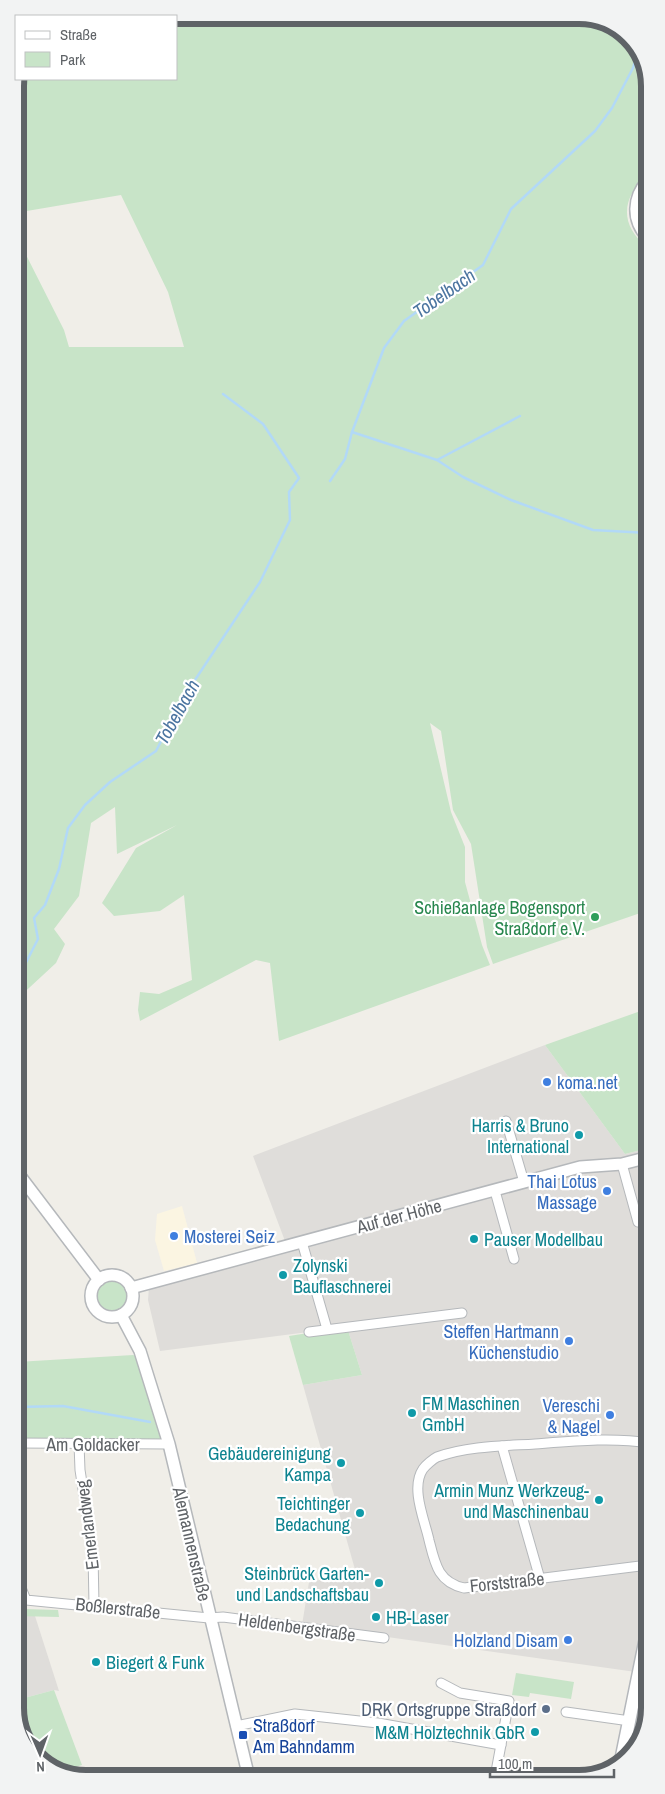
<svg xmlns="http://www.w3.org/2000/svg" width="665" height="1794" font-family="'Archivo Narrow',sans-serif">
	<rect width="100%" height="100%" fill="#f0eee8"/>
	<!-- commercial -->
	<path fill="#fbf5e2" d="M182,1206l15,57 -33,8 -9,-31 2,-26z"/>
	<!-- industrial -->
	<g fill="#dfddda">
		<path d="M545,1045l80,109 24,-6 1,449 -14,75 -334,-47 7,-43 47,-9 -53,-188 59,-10 -15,-48 -187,24 -12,-51 1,-13 139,-38 -35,-93z"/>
		<path d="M17,1616h18l24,75 -5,-1 -37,10z"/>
	</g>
	<!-- green -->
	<g fill="#c8e4c8">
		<path d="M86,15h498l42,17 22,35v107c-26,23 -30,50 0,74l1,662 -156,54 -6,-17 -16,-103 -18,-34 -12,-79 -11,-8 21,89 14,35v35l17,63 8,20 -211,76 -9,-78 -14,-3 -116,61 -2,-11 2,-18 19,2 33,-14 -8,-85 -24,16 -46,5 -12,-13 34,-55 41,-23 -60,29 -2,-47 -24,16 -12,73 -25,33 11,15 -9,19 -40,37 -1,-767 49,97 5,17h115l-16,-55 -47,-97 -106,18 1,-134h160v-63h-94z"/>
		<path d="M649,1008v140l-24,6 -80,-109z"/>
		<circle cx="112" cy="1297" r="17"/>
		<path d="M347,1327l15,48 -59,10 -14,-49z"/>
		<path d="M133,1355l7,2 23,83h-146v-78z"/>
		<path d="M17,1588l7,21 34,1 1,7 -42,-1z"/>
		<path d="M516,1673l58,9 -3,17 -41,-6 -1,4 -17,-2z"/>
		<path d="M54,1690l28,75 -20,6 -23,-9 -22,-35 5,-3 -5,-24z"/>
	</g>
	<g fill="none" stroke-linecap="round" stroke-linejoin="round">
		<!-- stream -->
		<g stroke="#b2d9f7" stroke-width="2.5">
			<path d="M352,432l85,28 26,17 48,23 82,30 55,3"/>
			<path d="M437,460l83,-44"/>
			<path d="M330,481l15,-22 7,-27 32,-84 20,-27 79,-56 28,-56 84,-78 17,-23 21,-40 5,-17"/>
			<path d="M16,982l22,-43 -4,-21 11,-13 14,-36 9,-41 17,-23 25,-23 46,-31 29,-56 75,-113 30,-62 -1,-28 10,-14 -36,-54 -40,-30"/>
			<path d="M17,1407l46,-1 87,16"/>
		</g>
		<defs>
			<g id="minor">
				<path d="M506,1121l18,61"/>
				<path d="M622,1164l16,58"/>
				<path d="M495,1191l19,68"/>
				<path d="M302,1242l25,87"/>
				<path d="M309,1332l153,-19"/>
				<path d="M17,1443l152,1"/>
				<path d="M79,1444l1,26 13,83 1,52"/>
				<path d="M502,1446l38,133"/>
				<path d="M648,1565l-184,23c-26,-6 -29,-24 -35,-48 -4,-19 -19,-52 -6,-71 3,-4 10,-10 14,-12 31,-11 66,-11 98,-13 38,-3 77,-7 115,-1"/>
				<path d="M17,1578l9,22 183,18 14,-1 161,21"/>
				<path d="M639,1676l11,1"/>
				<path d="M441,1683l19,10 49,8 -14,76"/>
				<path d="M635,1693h15"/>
				<path d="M566,1712l64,9"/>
				<path d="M236,1726l59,-12 83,9 123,22"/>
			</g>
			<g id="tertiary">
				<path d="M17,1172l82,108"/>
				<circle cx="112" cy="1296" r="21"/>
				<path d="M131,1288l449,-121 42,-3 27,-7"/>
				<path d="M121,1315l19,36 29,93 80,334"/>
			</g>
			<g id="secondary">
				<path d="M648,181c-15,17 -16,39 0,56"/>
				<path d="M621,1761l29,-143"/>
			</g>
		</defs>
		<!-- minor casing -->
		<use href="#minor" stroke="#b5b8bb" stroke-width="11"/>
		<!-- tertiary casing -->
		<use href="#tertiary" stroke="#b5b8bb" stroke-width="14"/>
		<!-- secondary casing -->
		<use href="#secondary" stroke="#b4b7bb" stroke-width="15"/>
		<!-- minor -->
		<use href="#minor" stroke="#fff" stroke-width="9"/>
		<!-- tertiary -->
		<use href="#tertiary" stroke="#fff" stroke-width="11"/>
		<!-- secondary -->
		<use href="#secondary" stroke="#fff" stroke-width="12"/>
	</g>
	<!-- markers -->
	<circle fill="#2e9e5b" stroke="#fff" stroke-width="2" cx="595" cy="917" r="5"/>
	<g fill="#3f7fe0" stroke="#fff" stroke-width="2">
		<circle cx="547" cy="1082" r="5"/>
		<circle cx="607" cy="1191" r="5"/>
		<circle cx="174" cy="1236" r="5"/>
		<circle cx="569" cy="1341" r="5"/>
		<circle cx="610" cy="1415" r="5"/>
		<circle cx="568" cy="1640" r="5"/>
	</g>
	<g fill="#0f9aa8" stroke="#fff" stroke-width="2">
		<circle cx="579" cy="1135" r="5"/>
		<circle cx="474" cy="1239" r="5"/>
		<circle cx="283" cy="1275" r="5"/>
		<circle cx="412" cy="1413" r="5"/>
		<circle cx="341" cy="1463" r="5"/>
		<circle cx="599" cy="1500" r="5"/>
		<circle cx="360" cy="1513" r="5"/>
		<circle cx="379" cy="1583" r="5"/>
		<circle cx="376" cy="1617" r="5"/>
		<circle cx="96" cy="1662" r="5"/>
		<circle cx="535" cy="1732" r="5"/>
	</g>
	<circle fill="#5c6f8a" stroke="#fff" stroke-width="2" cx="546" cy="1709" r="5"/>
	<rect fill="#1a4fb4" stroke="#fff" stroke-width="2" x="238" y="1730" width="10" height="10" rx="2.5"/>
	<g text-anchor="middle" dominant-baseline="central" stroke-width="4.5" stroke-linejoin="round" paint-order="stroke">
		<!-- leisure labels -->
		<g font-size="18" fill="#27864d" stroke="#fff" text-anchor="end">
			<text x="585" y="907">Schießanlage Bogensport<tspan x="585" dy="21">Straßdorf e.V.</tspan></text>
		</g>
		<!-- shop labels -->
		<g font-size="18" fill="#366cbe" stroke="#fff" text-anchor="end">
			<text x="557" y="1082" text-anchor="start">koma.net</text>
			<text x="597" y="1181">Thai Lotus<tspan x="597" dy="21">Massage</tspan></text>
			<text x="184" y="1236" text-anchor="start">Mosterei Seiz</text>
			<text x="559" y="1331">Steffen Hartmann<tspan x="559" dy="21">Küchenstudio</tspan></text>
			<text x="600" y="1405">Vereschi<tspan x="600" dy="21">&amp; Nagel</tspan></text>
			<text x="558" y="1640">Holzland Disam</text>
		</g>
		<!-- culture labels -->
		<g font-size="18" fill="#0d838f" stroke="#fff" text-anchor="end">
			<text x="569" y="1125">Harris &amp; Bruno<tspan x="569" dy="21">International</tspan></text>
			<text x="484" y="1239" text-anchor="start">Pauser Modellbau</text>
			<text x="293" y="1265" text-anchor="start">Zolynski<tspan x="293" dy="21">Bauflaschnerei</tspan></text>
			<text x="422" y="1403" text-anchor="start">FM Maschinen<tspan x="422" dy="21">GmbH</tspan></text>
			<text x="331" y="1453">Gebäudereinigung<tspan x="331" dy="21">Kampa</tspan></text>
			<text x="589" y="1490">Armin Munz Werkzeug-<tspan x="589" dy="21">und Maschinenbau</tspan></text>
			<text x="350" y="1503">Teichtinger<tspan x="350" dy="21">Bedachung</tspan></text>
			<text x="369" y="1573">Steinbrück Garten-<tspan x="369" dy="21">und Landschaftsbau</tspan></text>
			<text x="386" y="1617" text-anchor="start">HB-Laser</text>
			<text x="106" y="1662" text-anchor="start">Biegert &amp; Funk</text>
			<text x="525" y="1732">M&amp;M Holztechnik GbR</text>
		</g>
		<!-- street labels -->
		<g font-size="18" fill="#5f6367" stroke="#fff">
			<text transform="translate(399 1216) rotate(-15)">Auf der Höhe</text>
			<text x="93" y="1444">Am Goldacker</text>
			<text transform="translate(87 1525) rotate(-97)">Emerlandweg</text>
			<text transform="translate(192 1544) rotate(77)">Alemannenstraße</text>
			<text transform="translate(507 1582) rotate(-6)">Forststraße</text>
			<text transform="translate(118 1608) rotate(6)">Boßlerstraße</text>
			<text transform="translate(297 1627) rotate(8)">Heldenbergstraße</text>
		</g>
		<!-- service labels -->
		<g font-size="18" fill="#4e5e75" stroke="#fff" text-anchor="end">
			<text x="536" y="1709">DRK Ortsgruppe Straßdorf</text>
		</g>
		<!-- transit labels -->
		<g font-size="18" fill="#164399" stroke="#fff" text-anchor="start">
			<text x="253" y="1725">Straßdorf<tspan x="253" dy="21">Am Bahndamm</tspan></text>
		</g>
		<!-- water labels -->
		<g font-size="19" font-style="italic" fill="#4b75a0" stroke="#fff">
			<text transform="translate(444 293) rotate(-35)">Tobelbach</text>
			<text transform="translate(177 712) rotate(-61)">Tobelbach</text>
		</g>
	</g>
	<!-- crop -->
	<path d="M0 0H665V1794H0ZM86 24H579A62 62 0 0 1 641 86V1708A62 62 0 0 1 579 1770H86A62 62 0 0 1 24 1708V86A62 62 0 0 1 86 24Z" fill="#f2f3f3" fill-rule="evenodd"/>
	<path fill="none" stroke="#5f6367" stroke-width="6" d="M86 24H579A62 62 0 0 1 641 86V1708A62 62 0 0 1 579 1770H86A62 62 0 0 1 24 1708V86A62 62 0 0 1 86 24Z"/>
	<!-- legend -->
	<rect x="15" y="15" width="162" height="65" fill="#ffffff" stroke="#bfc1c2"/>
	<rect x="25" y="31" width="25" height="8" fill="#ffffff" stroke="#bfc1c2"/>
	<text x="60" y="40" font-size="15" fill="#5f6367">Straße</text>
	<rect x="25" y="52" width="25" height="15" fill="#c8e4c8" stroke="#bfc1c2"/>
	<text x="60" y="65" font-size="15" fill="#5f6367">Park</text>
	<!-- north arrow -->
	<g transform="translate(40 1754) rotate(178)" stroke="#ffffff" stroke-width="4" paint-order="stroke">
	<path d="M0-4L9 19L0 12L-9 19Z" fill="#5f6367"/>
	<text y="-8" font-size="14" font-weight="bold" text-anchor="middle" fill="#5f6367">N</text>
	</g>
	<!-- scale -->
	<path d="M490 1769v8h124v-8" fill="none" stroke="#5f6367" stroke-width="2.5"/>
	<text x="498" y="1769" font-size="15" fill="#5f6367" stroke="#ffffff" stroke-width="4" paint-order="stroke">100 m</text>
</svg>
